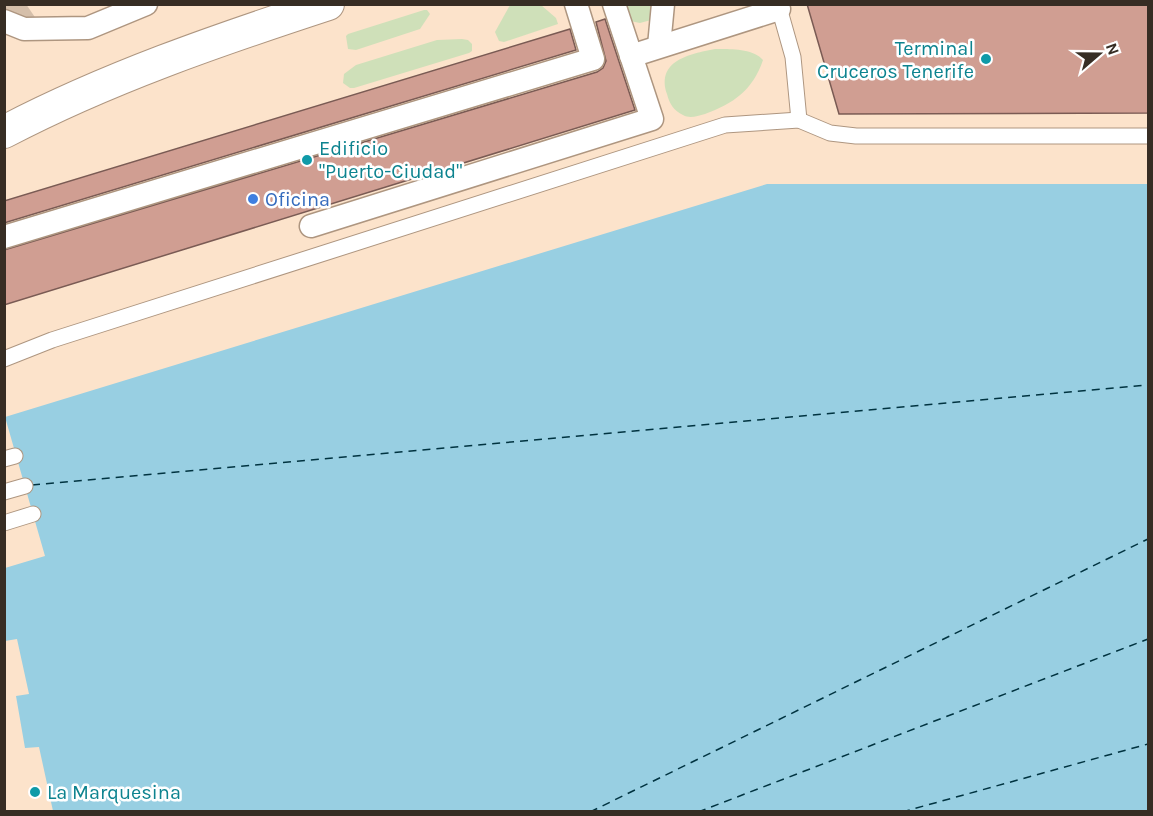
<svg xmlns="http://www.w3.org/2000/svg" width="1153" height="816" font-family="Karla,sans-serif">
	<rect width="100%" height="100%" fill="#fce3cb"/>
	<!-- green -->
	<g fill="#cfe0b9">
		<path d="M510,5h31l15,13 2,6 -54,18 -5,-1 -4,-9z"/>
		<path d="M622,5h33l-4,15 -11,3 -10,-2z"/>
		<path d="M424,10h3l3,4 -10,15 -64,21 -8,-1 -2,-13 2,-2z"/>
		<path d="M462,39l6,1 4,4v7l-3,2 -115,35h-4l-7,-5 1,-9 12,-9 81,-25z"/>
		<path d="M715,49c14,0 38,-1 48,11 -10,30 -30,44 -58,54 -8,2 -15,5 -22,1 -9,-4 -14,-12 -16,-21 -11,-33 22,-40 48,-45z"/>
	</g>
	<!-- water -->
	<path fill="#98cfe2" d="M767,184h381v627h-1095l-14,-64 -14,1 -9,-52 13,-2 -12,-55 -12,2v-73l40,-12 -40,-139z"/>
	<g fill="none" stroke-linecap="round" stroke-linejoin="round">
		<!-- ferry -->
		<g stroke="#003340" stroke-width="1.5" stroke-dasharray="8 6" stroke-linecap="butt">
			<path d="M32,485l1116,-100"/>
			<path d="M590,812l558,-273"/>
			<path d="M698,812l450,-173"/>
			<path d="M902,812l246,-68"/>
		</g>
	</g>
	<!-- building -->
	<g fill="#d09e92" stroke="#7a5b54" stroke-width="1.5">
		<path d="M807,4h342v109l-310,1z"/>
		<path d="M605,19l30,91 -631,195v-55l593,-178 6,-4 3,-7 -10,-39z"/>
		<path d="M570,29l6,21 -572,173v-22z"/>
	</g>
	<g fill="none" stroke-linecap="round" stroke-linejoin="round">
		<!-- primary-tunnel -->
		<path stroke="#d5bfaa" stroke-width="33" stroke-dasharray="33 16" stroke-linecap="butt" d="M4,19l22,-15"/>
		<defs>
			<g id="service">
				<path d="M778,4l15,53 6,63"/>
				<path d="M4,359l48,-19 673,-215 74,-5 31,13 26,3h292"/>
				<path d="M4,459l11,-3"/>
				<path d="M4,492l21,-6"/>
				<path d="M4,523l29,-9"/>
			</g>
			<g id="pedestrian">
				<path d="M4,21l20,8 64,-1 58,-24"/>
				<path d="M659,46l4,-42"/>
				<path d="M631,56l148,-47"/>
				<path d="M311,226l341,-107 -38,-115"/>
				<path d="M4,237l589,-178 -17,-55"/>
			</g>
			<path id="minor" d="M4,132c103,-54 214,-92 324,-128"/>
		</defs>
		<!-- service casing -->
		<use href="#service" stroke="#ae9680" stroke-width="17"/>
		<!-- pedestrian casing -->
		<use href="#pedestrian" stroke="#ae9680" stroke-width="25"/>
		<!-- minor casing -->
		<use href="#minor" stroke="#ae9680" stroke-width="34"/>
		<!-- service -->
		<use href="#service" stroke="#fff" stroke-width="15"/>
		<!-- pedestrian -->
		<use href="#pedestrian" stroke="#fff" stroke-width="22"/>
		<!-- minor -->
		<use href="#minor" stroke="#fff" stroke-width="32"/>
	</g>
	<!-- markers -->
	<g fill="#0f9aa8" stroke="#fff" stroke-width="2">
		<circle cx="986" cy="59" r="6"/>
		<circle cx="307" cy="160" r="6"/>
		<circle cx="35" cy="792" r="6"/>
	</g>
	<circle fill="#3f7fe0" stroke="#fff" stroke-width="2" cx="253" cy="199" r="6"/>
	<g text-anchor="middle" dominant-baseline="central" stroke-width="5" stroke-linejoin="round" paint-order="stroke">
		<!-- culture labels -->
		<g font-size="20" fill="#0d838f" stroke="#fff" text-anchor="start">
			<text x="974" y="48" text-anchor="end">Terminal<tspan x="974" dy="23">Cruceros Tenerife</tspan></text>
			<text x="319" y="148">Edificio<tspan x="319" dy="23">"Puerto-Ciudad"</tspan></text>
			<text x="47" y="792">La Marquesina</text>
		</g>
		<!-- shop labels -->
		<g font-size="20" fill="#366cbe" stroke="#fff" text-anchor="start">
			<text x="265" y="199">Oficina</text>
		</g>
	</g>
	<!-- border -->
	<rect width="1153" height="816" fill="none" stroke="#372d24" stroke-width="12"/>
	<!-- north arrow -->
	<g transform="translate(1099 54) rotate(70)" stroke="#ffffff" stroke-width="4.5" paint-order="stroke">
	<path d="M0-4.5L10 22L0 15L-10 22Z" fill="#372d24"/>
	<text y="-9" font-size="16" font-weight="bold" text-anchor="middle" fill="#372d24">N</text>
	</g>
</svg>
